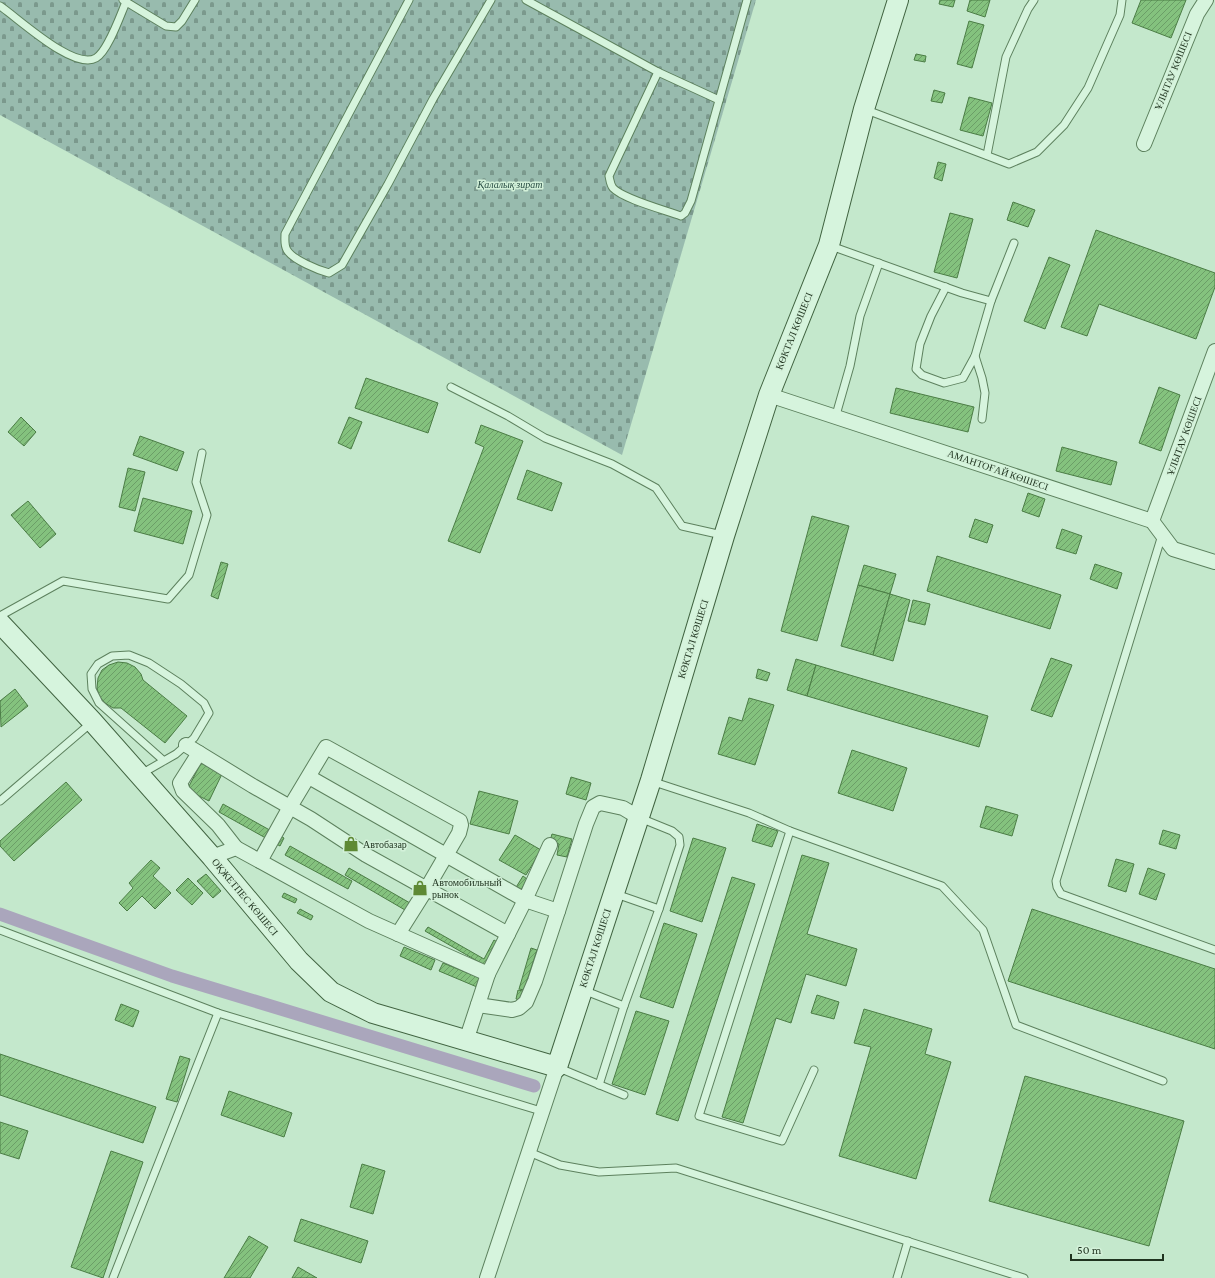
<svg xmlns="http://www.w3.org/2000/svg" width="1215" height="1278" font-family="'Crimson Pro',serif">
	<defs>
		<pattern id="cemetery-stones" width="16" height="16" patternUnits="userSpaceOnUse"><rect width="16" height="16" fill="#98bbae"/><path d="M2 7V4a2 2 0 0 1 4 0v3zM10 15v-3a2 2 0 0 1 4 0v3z" fill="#7b998d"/></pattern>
		<pattern id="building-hatch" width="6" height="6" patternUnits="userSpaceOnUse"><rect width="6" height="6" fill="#84c27e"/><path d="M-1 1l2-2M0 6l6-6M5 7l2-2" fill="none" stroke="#6b9e67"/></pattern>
	</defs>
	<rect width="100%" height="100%" fill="#c4e8cc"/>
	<!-- cemetery -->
	<path fill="url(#cemetery-stones)" d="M0,0h756l-134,455 -622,-340z"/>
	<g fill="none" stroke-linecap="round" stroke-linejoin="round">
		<!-- canal -->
		<path stroke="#aaa6bc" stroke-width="13" d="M0,914l172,62 362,110"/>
	</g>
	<!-- building -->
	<g fill="url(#building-hatch)" stroke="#4b7d45">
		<path d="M940,0h15l-2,7 -14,-3z"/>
		<path d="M970,0h20l-5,17 -18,-6z"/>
		<path d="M1141,0h45l-15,38 -39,-15z"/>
		<path d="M969,21l15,4 -12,43 -15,-4z"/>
		<path d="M916,54l10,2 -1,6 -11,-2z"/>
		<path d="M934,90l11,3 -3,10 -11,-2z"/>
		<path d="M969,97l23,6 -9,33 -23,-6z"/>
		<path d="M938,162l8,2 -4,17 -8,-3z"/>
		<path d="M1013,202l22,8 -7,17 -21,-7z"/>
		<path d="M950,213l23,6 -16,59 -23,-6z"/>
		<path d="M1096,230l119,43v14l-19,52 -97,-35 -12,32 -26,-9z"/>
		<path d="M1049,257l21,8 -25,64 -21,-8z"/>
		<path d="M366,378l72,25 -10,30 -73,-25z"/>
		<path d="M1159,387l21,8 -19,56 -22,-8z"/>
		<path d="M896,388l78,19 -6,25 -78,-19z"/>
		<path d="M21,417l15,15 -12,14 -16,-14z"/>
		<path d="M349,417l13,5 -11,27 -13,-6z"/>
		<path d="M481,425l42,16 -43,112 -32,-12 36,-94 -9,-4z"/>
		<path d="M140,436l44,16 -7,19 -44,-16z"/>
		<path d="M1062,447l55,15 -6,23 -55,-14z"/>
		<path d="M128,468l17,4 -10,39 -16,-4z"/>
		<path d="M527,470l35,13 -10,28 -35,-12z"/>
		<path d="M1028,493l17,6 -6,18 -17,-6z"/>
		<path d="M143,498l49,13 -9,33 -49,-13z"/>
		<path d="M28,501l28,33 -16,14 -29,-33z"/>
		<path d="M812,516l37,10 -32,115 -36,-10z"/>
		<path d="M975,519l18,6 -6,18 -18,-6z"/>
		<path d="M1062,529l20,7 -6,18 -20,-6z"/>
		<path d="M937,556l124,39 -11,34 -123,-38z"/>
		<path d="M221,562l7,2 -10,35 -7,-3z"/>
		<path d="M1095,564l27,9 -5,16 -27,-10z"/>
		<path d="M864,565l32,9 -6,20 -32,-9z"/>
		<path d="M858,585l32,9 -17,61 -32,-9z"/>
		<path d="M890,594l20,6 -17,61 -20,-6z"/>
		<path d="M913,600l17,4 -5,21 -17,-4z"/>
		<path d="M1051,658l21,7 -20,52 -21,-7z"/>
		<path d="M796,659l20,6 -9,31 -20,-6z"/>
		<path d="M118,662l9,1 8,4 6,7 2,6 44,36 -22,27 -44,-35h-8l-8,-5 -6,-7 -2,-8 1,-10 4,-8 7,-5z"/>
		<path d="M816,665l172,51 -9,31 -172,-51z"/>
		<path d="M758,669l12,4 -3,8 -11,-3z"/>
		<path d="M15,689l13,17 -27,21 -1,-26z"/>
		<path d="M749,698l25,7 -19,60 -37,-11 11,-37 13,4z"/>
		<path d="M852,750l55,18 -14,43 -55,-18z"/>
		<path d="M201,763l21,11 -13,27 -22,-11z"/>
		<path d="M571,777l20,6 -5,17 -20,-6z"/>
		<path d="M66,782l16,18 -68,61 -14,-15v-5z"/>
		<path d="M479,791l39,10 -9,33 -39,-10z"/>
		<path d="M223,804l61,34 -4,8 -61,-34z"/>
		<path d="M986,806l32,9 -6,21 -32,-9z"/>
		<path d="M757,824l21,7 -6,16 -20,-6z"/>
		<path d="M1163,830l17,5 -4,14 -17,-5z"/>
		<path d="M552,834l20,5 -5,18 -10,-2 2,-11 -9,-3z"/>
		<path d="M515,835l26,15 -15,25 -27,-15z"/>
		<path d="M693,838l33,10 -24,74 -32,-11z"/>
		<path d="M290,846l62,35 -4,8 -63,-34z"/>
		<path d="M802,855l27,8 -22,71 50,15 -11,37 -40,-12 -15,49 -15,-5 -33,105 -21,-6z"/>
		<path d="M1116,859l18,5 -8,28 -18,-6z"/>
		<path d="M151,860l9,8 -7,8 18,17 -16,16 -13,-13 -15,15 -8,-8 14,-15 -4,-5z"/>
		<path d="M349,868l61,35 -5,7 -60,-35z"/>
		<path d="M1148,868l17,6 -9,26 -17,-6z"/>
		<path d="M206,874l15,17 -8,7 -16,-17z"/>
		<path d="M523,876l4,3 -7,13 -5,-3z"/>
		<path d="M732,877l23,7 -77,237 -22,-7z"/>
		<path d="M188,878l15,15 -11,12 -16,-15z"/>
		<path d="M284,893l13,6 -2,4 -13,-6z"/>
		<path d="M300,909l13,7 -2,4 -14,-7z"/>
		<path d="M1032,909l183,60v80l-207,-68z"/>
		<path d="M664,923l33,11 -24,74 -33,-11z"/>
		<path d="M428,927l56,32 10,-19 5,3 -13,23 -61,-35z"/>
		<path d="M404,947l31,13 -4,10 -31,-14z"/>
		<path d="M531,948l6,2 -13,40 -5,-1z"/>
		<path d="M443,963l37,15 -3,9 -38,-16z"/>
		<path d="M518,990l5,1 -3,9 -4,-1z"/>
		<path d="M817,995l22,7 -5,17 -23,-6z"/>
		<path d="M121,1004l18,7 -6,16 -18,-7z"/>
		<path d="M864,1009l68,20 -7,25 26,8 -35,117 -77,-23 32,-109 -17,-4z"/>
		<path d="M636,1011l33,10 -24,74 -33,-11z"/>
		<path d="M0,1054l156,53 -13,36 -143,-48z"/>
		<path d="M180,1056l10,3 -13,43 -11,-3z"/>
		<path d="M1025,1076l159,45 -35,125 -160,-45z"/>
		<path d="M229,1091l63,22 -8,24 -63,-22z"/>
		<path d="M0,1122l28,9 -9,28 -19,-6z"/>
		<path d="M111,1151l32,11 -40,116 -32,-11z"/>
		<path d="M362,1164l23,7 -12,43 -23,-7z"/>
		<path d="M301,1219l67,22 -7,22 -67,-22z"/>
		<path d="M249,1236l19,11 -18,31h-26z"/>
		<path d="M298,1267l19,11h-25z"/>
	</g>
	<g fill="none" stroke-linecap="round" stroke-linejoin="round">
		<defs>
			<g id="lane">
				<path d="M123,0l43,26 10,1 6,-6 13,-21"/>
				<path d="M409,0l-124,234c0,6 -1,11 2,16 6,10 31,20 42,23l13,-8 46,-81 45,-85 58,-99"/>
				<path d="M526,0l132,72 61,28"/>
				<path d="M0,6c18,12 74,65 96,52 12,-7 24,-42 30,-56"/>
				<path d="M658,72l-49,104c1,4 1,8 4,12 10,11 52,22 68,28l4,-3 6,-12 56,-201"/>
				<path d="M864,109l145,55 28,-12 27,-27 24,-37 32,-73 2,-15"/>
				<path d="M987,155l19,-98 22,-48 6,-9"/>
				<path d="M831,246l131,47 29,8"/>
				<path d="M946,287l-15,29 -11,28 -4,25 6,6 22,8 19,-5 12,-22 16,-55 23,-58"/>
				<path d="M975,356l7,22 3,15 -3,26"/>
				<path d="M451,387l57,29 37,22 67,26 44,24 26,38 40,9"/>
				<path d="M836,415l14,-49 10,-50 19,-53"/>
				<path d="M1162,535l-106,346 1,6 4,7 154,56"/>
				<path d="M0,616l63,-35 105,18 21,-24 18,-60 -11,-33 6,-29"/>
				<path d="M141,774l35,-20 18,-16 15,-25 -5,-10 -23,-19 -32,-21 -20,-8 -17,1 -14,8 -7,10 1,15 7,14 65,58"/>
				<path d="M651,781l98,32 41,18 152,55 41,44 33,95 147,56"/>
				<path d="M0,801l91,-78"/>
				<path d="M790,831l-91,285 83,25 32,-71"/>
				<path d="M616,894l43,15"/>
				<path d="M0,930l218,83 323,98"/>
				<path d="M583,990l41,16"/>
				<path d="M559,1068l65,27"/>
				<path d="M599,1085l25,-79 35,-97 21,-64 -1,-8 -7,-6 -32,-13"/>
				<path d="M529,1152l31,13 39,7 77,-4 348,110"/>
				<path d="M113,1278l105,-265"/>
				<path d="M897,1278l11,-37"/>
			</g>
			<g id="street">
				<path d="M1144,144l53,-130 9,-14"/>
				<path d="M769,395l383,126 21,28 42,13"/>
				<path d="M1152,521l63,-170"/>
				<path d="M186,745l67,41 58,33 55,36 142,79"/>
				<path d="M199,753l-19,30 3,8 35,34 18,23"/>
				<path d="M309,777l216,123 25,-55"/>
				<path d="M212,857l24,-9 133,73 119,53 37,-74 33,11 28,-87 7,-17 7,-4 23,5 15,9"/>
				<path d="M260,861l30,-54 36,-60 134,74 1,4 -2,8 -32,55 -29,46"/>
				<path d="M478,1005l34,5 7,-2 7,-6 9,-21 23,-70"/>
				<path d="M466,1041l22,-67"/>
				<path d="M487,1278l70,-211"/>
			</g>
			<path id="secondary" d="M0,623l92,98 120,136 87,104 32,31 42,21 184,54 94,-287 73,-244 45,-141 60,-150 35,-136 34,-109"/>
		</defs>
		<!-- lane casing -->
		<use href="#lane" stroke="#5d815e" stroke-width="9"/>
		<!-- street casing -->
		<use href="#street" stroke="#5d815e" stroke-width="16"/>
		<!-- secondary casing -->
		<use href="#secondary" stroke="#406340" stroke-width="22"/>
		<!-- lane -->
		<use href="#lane" stroke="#d6f4dd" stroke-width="7"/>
		<!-- street -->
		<use href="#street" stroke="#d6f4dd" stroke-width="14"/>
		<!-- secondary -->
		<use href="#secondary" stroke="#d6f4dd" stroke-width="20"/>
	</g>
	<!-- icons -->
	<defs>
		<symbol id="shop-bare" viewBox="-9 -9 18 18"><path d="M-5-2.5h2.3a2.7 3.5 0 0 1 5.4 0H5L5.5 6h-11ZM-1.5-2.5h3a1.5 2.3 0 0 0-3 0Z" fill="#5e8934" stroke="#d3f1d9" stroke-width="2.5" paint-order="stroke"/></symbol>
	</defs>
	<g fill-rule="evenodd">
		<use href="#shop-bare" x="340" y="833" width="22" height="22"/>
		<use href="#shop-bare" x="409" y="877" width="22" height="22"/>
	</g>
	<g text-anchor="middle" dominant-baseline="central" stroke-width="3" stroke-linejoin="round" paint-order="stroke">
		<!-- street labels -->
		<g font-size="10" fill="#1f331f" stroke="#d3f1d9">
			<text transform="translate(1173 71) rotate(-68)">ҰЛЫТАУ КӨШЕСІ</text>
			<text transform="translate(794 331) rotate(-68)">КӨКТАЛ КӨШЕСІ</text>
			<text transform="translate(1184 436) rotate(-70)">ҰЛЫТАУ КӨШЕСІ</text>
			<text transform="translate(998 470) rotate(19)">АМАНТОҒАЙ КӨШЕСІ</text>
			<text transform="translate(693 639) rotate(-73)">КӨКТАЛ КӨШЕСІ</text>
			<text transform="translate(245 897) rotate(50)">ОҚЖЕТПЕС КӨШЕСІ</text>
			<text transform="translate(595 948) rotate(-72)">КӨКТАЛ КӨШЕСІ</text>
		</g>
		<!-- park labels -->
		<g font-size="10" font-style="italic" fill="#284d44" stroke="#d3f1d9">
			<text x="510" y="184">Қалалық зират</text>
		</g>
		<!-- poi labels -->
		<g font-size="10" fill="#1f331f" stroke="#d3f1d9" text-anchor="start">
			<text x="363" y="844">Автобазар</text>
			<text x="432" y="882">Автомобильный<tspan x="432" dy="12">рынок</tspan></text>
		</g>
	</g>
	<!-- scale -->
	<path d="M1071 1254v6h92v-6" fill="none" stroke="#1f331f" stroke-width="2"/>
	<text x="1077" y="1254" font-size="12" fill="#1f331f" stroke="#d3f1d9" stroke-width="3" paint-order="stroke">50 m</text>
</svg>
